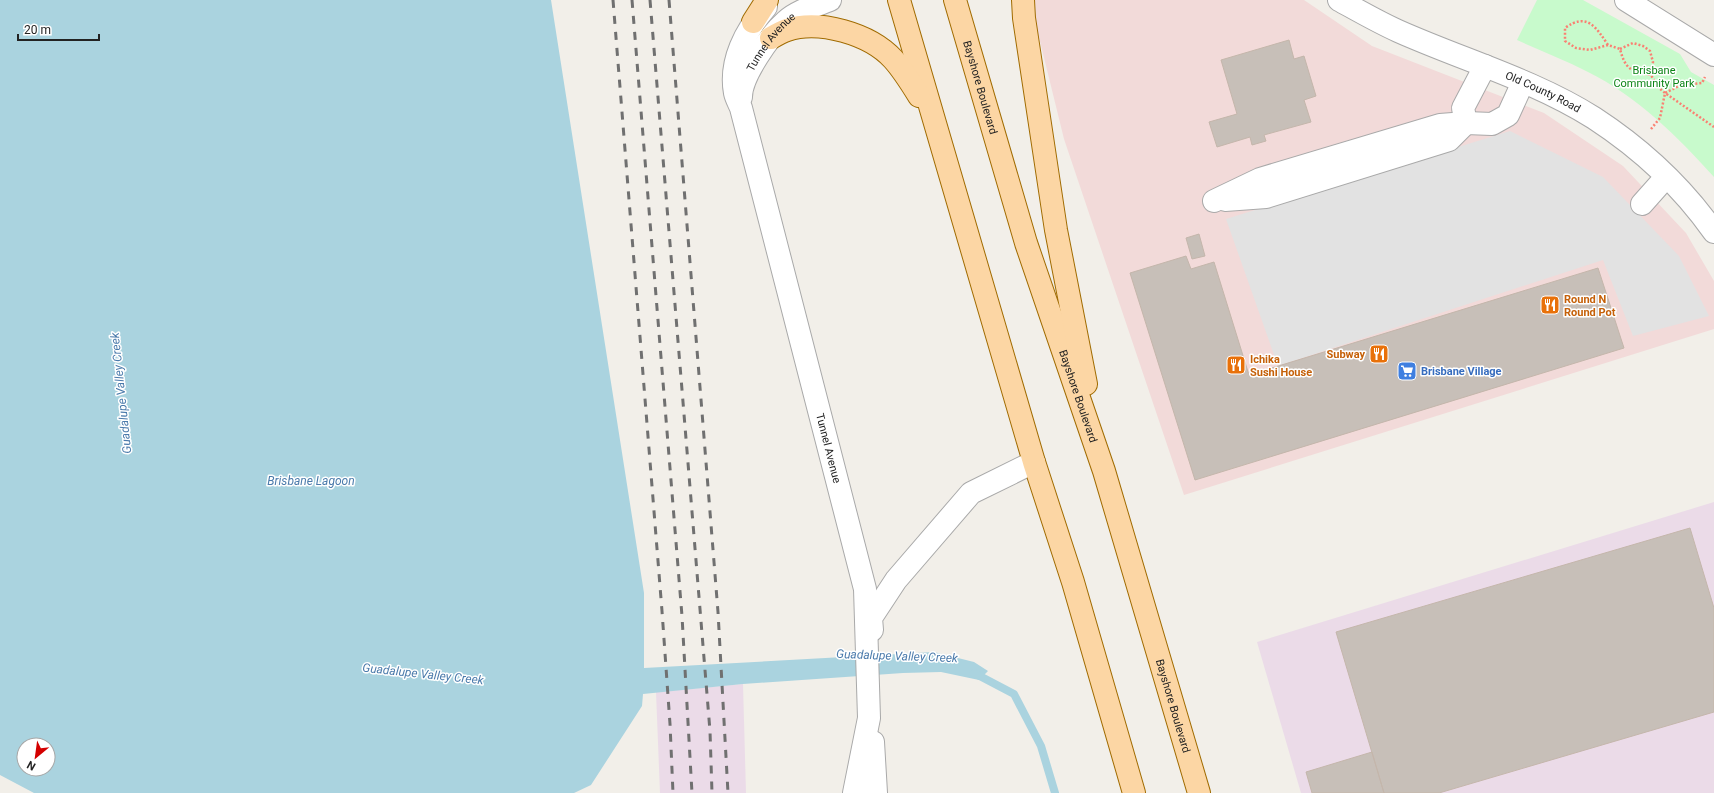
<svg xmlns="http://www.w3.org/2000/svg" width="1714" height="793" font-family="Roboto,sans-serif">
  <rect width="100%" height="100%" fill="#f2efe9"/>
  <path fill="#f2dad9" d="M 1035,0 L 1304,0 L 1372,46 L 1544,113 L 1623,166 L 1686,233 L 1714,281 L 1714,329 L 1184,495 L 1064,139 L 1036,25 Z"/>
  <path fill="#ebdbe8" d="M 1714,502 L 1714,793 L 1301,793 L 1257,642 Z
    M 743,684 L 746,793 L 660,793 L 656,692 Z"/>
  <path fill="#c8facc" d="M 1537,0 L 1583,0 L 1680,54 L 1691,72 L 1714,85 L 1714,177 C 1678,137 1637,96 1588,72 C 1565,60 1541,51 1517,40 Z"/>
  <path fill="#e2e2e2" d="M 1510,131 L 1603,177 L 1679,256 L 1709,316 L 1633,336 L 1603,260 L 1278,366 L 1226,219 Z"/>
  <path fill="#aad3df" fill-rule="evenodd" d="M 0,0 L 551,0 L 644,593 L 644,668 L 934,652 L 974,662 L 988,671 L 979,680 L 941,672 L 903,673 L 743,684 L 643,694 L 642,706 L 591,785 L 574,793 L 34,793 L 0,775 ZM 24,745 L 48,745 L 48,769 L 24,769 Z"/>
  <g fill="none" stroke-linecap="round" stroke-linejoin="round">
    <path stroke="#aad3df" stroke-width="8" d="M 974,673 L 1014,694 L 1041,746 L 1055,793"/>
  </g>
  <path fill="#c7bfb8" stroke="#c4b6ab" d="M 1289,40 L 1294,59 L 1304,56 L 1316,96 L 1304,100 L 1311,122 L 1264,135 L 1266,141 L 1252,145 L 1250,137 L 1217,147 L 1209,122 L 1237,114 L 1221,60 Z
    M 1199,234 L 1205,256 L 1192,259 L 1186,238 Z
    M 1186,256 L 1191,269 L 1214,262 L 1249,375 L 1598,268 L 1624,348 L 1195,480 L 1130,273 Z
    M 1690,528 L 1714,608 L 1714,712 L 1439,793 L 1384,793 L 1336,632 Z
    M 1372,752 L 1384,793 L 1312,793 L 1306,772 Z"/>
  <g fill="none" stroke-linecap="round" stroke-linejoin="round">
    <g stroke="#a9a9a9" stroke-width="24">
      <g id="minor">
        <path id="s1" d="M 1339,0 C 1359,11 1378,22 1398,31 C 1463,60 1534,80 1594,118 C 1640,148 1683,188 1714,232"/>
        <path d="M 1626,0 L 1714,55"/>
        <path id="s2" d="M 766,7 C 746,30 729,61 735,93 C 736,98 739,103 741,108 L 865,589 L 869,718 L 854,793"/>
        <path id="s3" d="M 741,97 C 741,76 770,35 786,21 C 798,10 816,6 830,0"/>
        <path d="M 1466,123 L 1463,108 L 1485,66"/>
        <path d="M 1225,200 L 1266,197 L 1449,140 L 1466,123"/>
        <path d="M 1214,201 L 1260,179 L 1440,125 L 1466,123 L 1492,124 L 1508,115 L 1523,82"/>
        <path d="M 1642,204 L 1666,177"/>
        <path d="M 872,630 L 871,618 L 896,580 L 971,493 L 1034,462"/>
        <path d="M 873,742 L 876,793"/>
      </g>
    </g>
    <g stroke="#a06b00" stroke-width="24">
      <g id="major">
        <path d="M 899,0 L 1034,462 L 1073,582 L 1134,793"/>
        <path id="s4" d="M 955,0 L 1026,243 L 1104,471 L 1199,793"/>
        <path d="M 1023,0 L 1024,18 L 1056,230 L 1086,384"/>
        <path d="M 753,22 L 767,0"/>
        <path d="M 771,38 C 776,35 781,32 787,30 C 819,19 870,34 893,59 C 903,70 911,83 919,96"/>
      </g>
    </g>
    <path stroke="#fa8072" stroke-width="2.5" stroke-dasharray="2 2" stroke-linecap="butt" d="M 1608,45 C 1596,27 1587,12 1565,28 L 1565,41 L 1576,48 L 1590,50 L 1608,45 L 1620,49 C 1625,68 1630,72 1651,75 L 1658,87 L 1665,93 L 1714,127
      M 1620,49 L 1633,43 L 1643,46 L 1650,51 L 1653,62 L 1651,75
      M 1651,129 L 1660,118 L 1665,93 L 1681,85 L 1702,83 L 1705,77"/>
    <use href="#minor" stroke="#fff" stroke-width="22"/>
    <use href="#major" stroke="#fcd6a4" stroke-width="22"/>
    <path stroke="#707070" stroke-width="3" stroke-dasharray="8 8" stroke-linecap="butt" d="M 613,0 L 662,611 L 670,724 L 673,793
      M 632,0 L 682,616 L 692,793
      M 650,0 L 710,731 L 712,793
      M 669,0 L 718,612 L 728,793"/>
  </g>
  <defs>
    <g id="restaurant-square" transform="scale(1)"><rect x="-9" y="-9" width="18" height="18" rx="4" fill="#e8710a" stroke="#fff"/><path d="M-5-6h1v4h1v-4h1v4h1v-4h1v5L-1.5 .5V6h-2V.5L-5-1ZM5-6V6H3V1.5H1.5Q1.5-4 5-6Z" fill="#fff"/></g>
    <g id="supermarket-square" transform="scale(1)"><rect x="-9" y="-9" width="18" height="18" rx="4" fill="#3f7fe0" stroke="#fff"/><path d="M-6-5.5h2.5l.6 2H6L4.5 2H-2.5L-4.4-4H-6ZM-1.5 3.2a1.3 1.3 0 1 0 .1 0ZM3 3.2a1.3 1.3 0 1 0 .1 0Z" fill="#fff"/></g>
  </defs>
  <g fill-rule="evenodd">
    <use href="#restaurant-square" x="1550" y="305"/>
    <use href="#restaurant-square" x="1379" y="354"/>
    <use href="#restaurant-square" x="1236" y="365"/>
    <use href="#supermarket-square" x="1407" y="371"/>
  </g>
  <g text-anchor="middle" stroke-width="3" stroke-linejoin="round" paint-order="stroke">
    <g font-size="11" fill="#222" stroke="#fff">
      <text dy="4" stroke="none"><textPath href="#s3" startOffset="64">Tunnel Avenue</textPath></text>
      <text dy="4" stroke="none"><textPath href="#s4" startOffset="91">Bayshore Boulevard</textPath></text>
      <text dy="4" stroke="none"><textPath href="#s1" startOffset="224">Old County Road</textPath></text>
      <text dy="4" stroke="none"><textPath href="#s4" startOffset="415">Bayshore Boulevard</textPath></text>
      <text dy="4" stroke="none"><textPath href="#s2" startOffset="462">Tunnel Avenue</textPath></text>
      <text dy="4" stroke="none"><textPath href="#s4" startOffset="739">Bayshore Boulevard</textPath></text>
    </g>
    <g font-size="11" fill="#0c8416" stroke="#fff">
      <text x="1654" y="74">Brisbane<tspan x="1654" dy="13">Community Park</tspan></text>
    </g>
    <g font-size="11" font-weight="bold" fill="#c56008" stroke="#fff" text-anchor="start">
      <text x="1564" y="303">Round N<tspan x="1564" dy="13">Round Pot</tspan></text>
      <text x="1365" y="358" text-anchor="end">Subway</text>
      <text x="1250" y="363">Ichika<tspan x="1250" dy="13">Sushi House</tspan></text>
    </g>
    <g font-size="11" font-weight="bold" fill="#366cbe" stroke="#fff" text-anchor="start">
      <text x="1421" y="375">Brisbane Village</text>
    </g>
    <g font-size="12" font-style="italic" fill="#4a7aab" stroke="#fff">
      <text transform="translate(121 393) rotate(-96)" y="4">Guadalupe Valley Creek</text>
      <text x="311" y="485">Brisbane Lagoon</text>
      <text transform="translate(897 656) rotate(2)" y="4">Guadalupe Valley Creek</text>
      <text transform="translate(423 674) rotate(6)" y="4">Guadalupe Valley Creek</text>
    </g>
  </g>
  <g transform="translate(36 757) rotate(209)"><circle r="19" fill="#ffffff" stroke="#a7a7a7"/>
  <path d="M0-3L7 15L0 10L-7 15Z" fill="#d40000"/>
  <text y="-6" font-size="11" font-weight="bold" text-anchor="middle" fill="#222222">N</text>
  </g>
  <path d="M18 34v6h81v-6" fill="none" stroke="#222222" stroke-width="2"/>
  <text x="24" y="34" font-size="12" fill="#222222" stroke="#ffffff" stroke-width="3" paint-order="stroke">20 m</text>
</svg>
